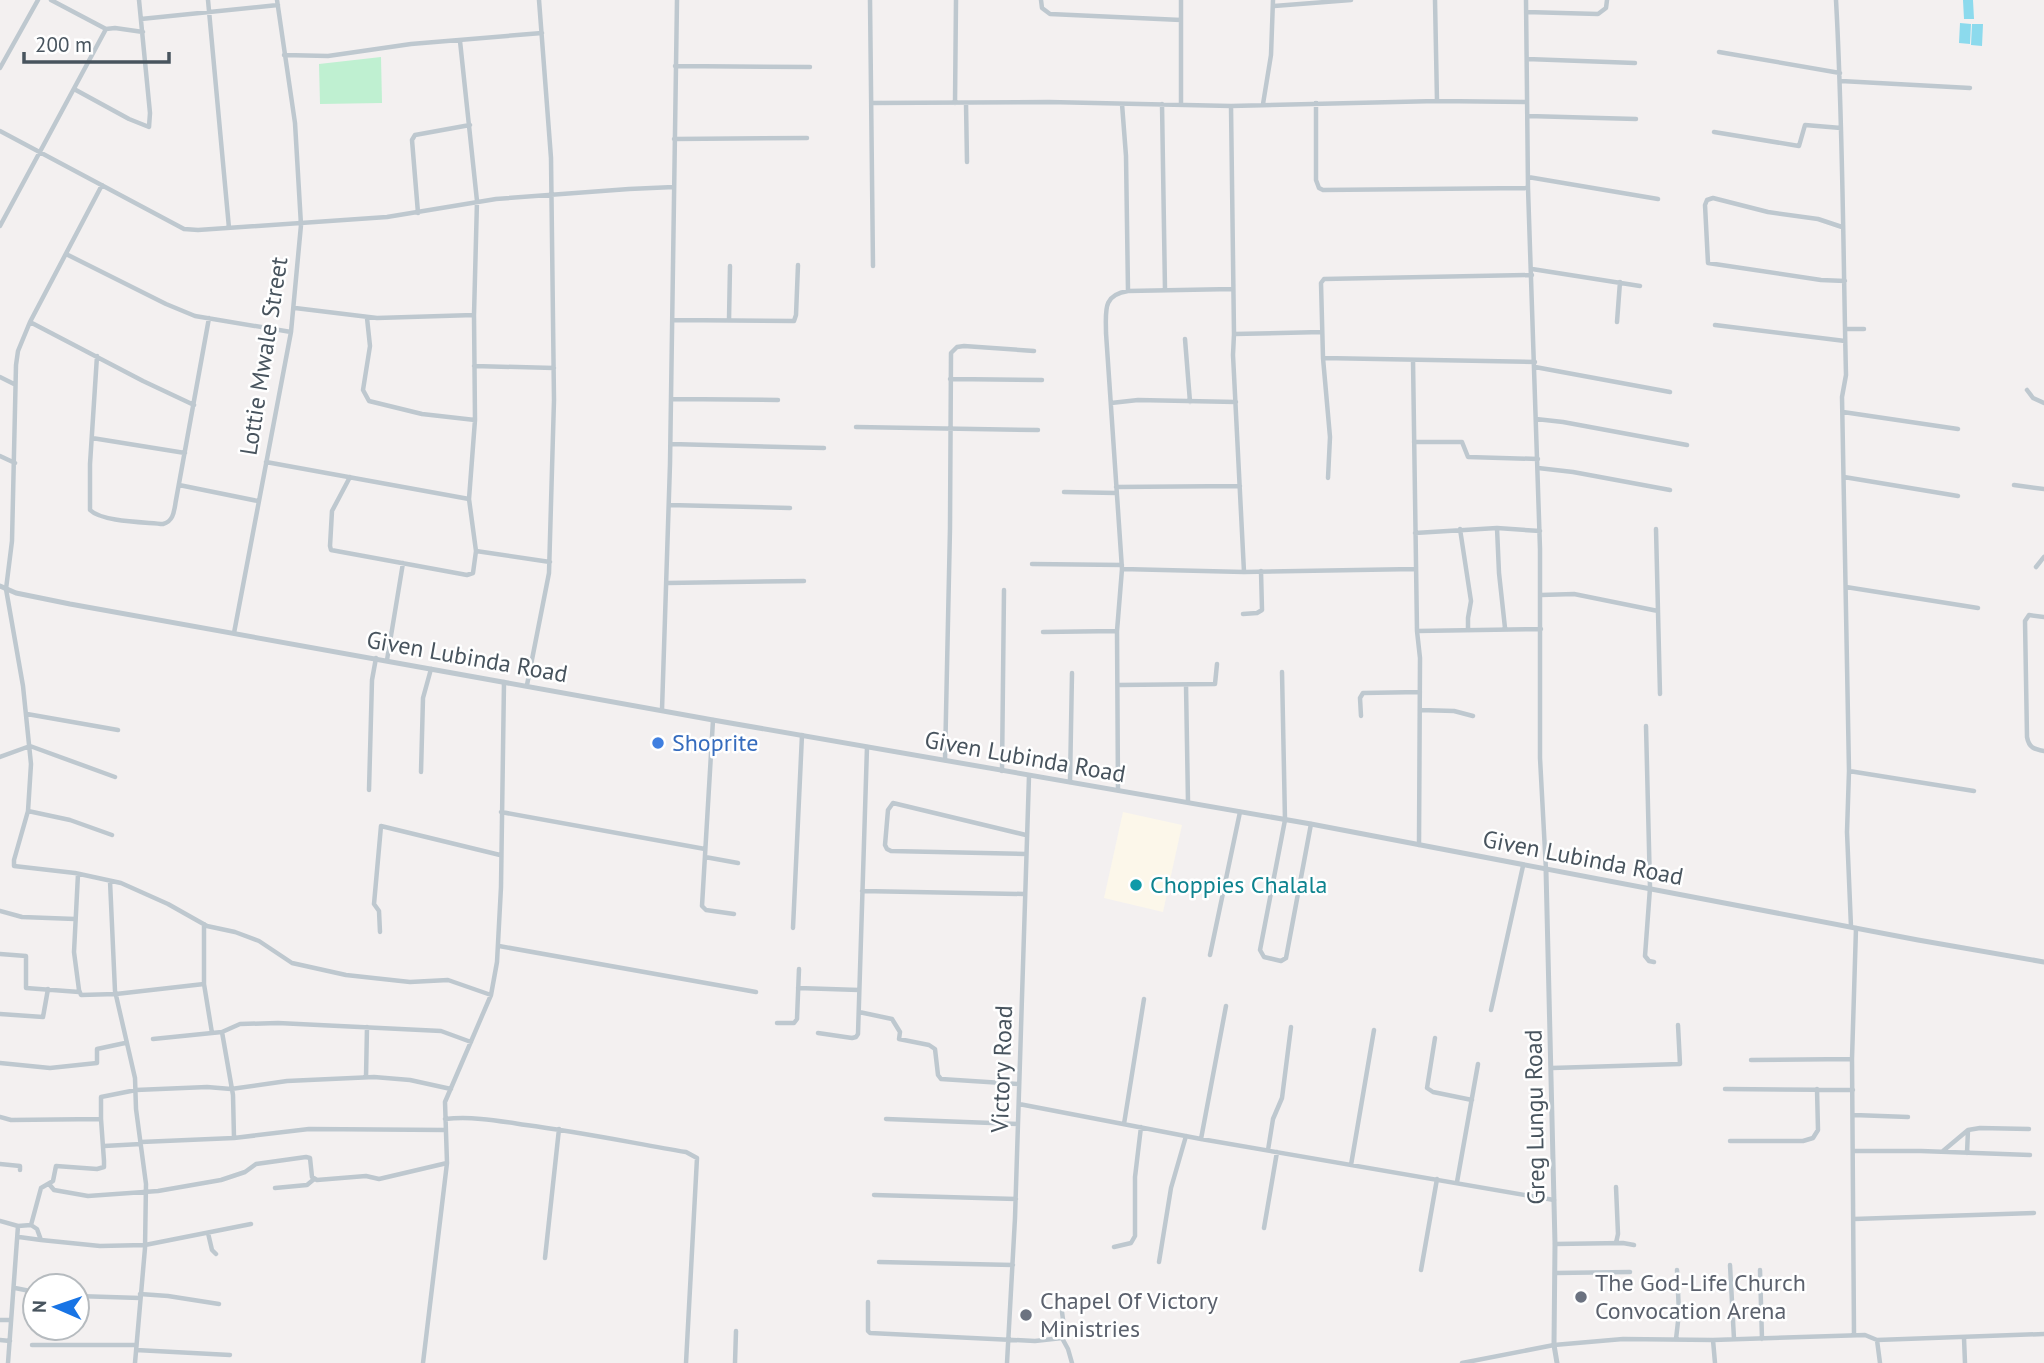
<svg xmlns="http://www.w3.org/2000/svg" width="2044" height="1363" font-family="'PT Sans',sans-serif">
  <rect width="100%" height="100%" fill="#f3f0f0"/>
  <path fill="#fcf7ea" d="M 1123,812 L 1182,825 L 1163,912 L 1104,898 Z"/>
  <path fill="#bff0d1" d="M 381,57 L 382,103 L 320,104 L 319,64 Z"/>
  <path fill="#8cdaed" d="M 1963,0 L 1973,0 L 1974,19 L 1964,19 Z
    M 1960,23 L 1971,24 L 1970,44 L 1959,43 Z
    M 1972,24 L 1983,24 L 1982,46 L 1971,45 Z"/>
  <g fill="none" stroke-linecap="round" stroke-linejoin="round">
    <path stroke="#bec8cf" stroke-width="4.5" d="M 51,0 L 106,29 L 115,28 L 143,32
      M 208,0 L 229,228
      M 870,0 L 873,266
      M 1041,0 L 1042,8 L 1050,14 L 1181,20
      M 1181,0 L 1181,104
      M 1435,0 L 1437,101
      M 1526,0 L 1528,188 L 1540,549 L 1540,758 L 1546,870
      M 1836,0 C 1843,125 1843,250 1846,375 L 1842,397 L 1849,771 L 1847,832 L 1851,927
      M 1274,6 L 1351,0
      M 1526,12 L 1598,14 L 1606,8 L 1607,0
      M 141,19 L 278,5
      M 1719,52 L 1840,73
      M 284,55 L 328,56 L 411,44 L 542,33
      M 1527,59 L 1635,63
      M 675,66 L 810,67
      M 0,68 L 38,0
      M 1841,81 L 1970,88
      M 74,89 L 129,119 L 149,127 L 150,113 L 139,0
      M 871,103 L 1049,102 L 1231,106 L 1437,101 L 1527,102
      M 955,103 L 956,0
      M 966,103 L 967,162
      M 1316,103 L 1316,180 L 1319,188 L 1323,190 L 1528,188
      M 1122,104 L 1126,156 L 1128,291
      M 1162,104 L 1165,290
      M 1263,104 L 1271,55 L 1273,0
      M 1231,106 L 1234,334 L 1233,355 L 1244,572
      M 1528,116 L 1636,119
      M 0,131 L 184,229 L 198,230 L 387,217 L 496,199 L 629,189 L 674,187
      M 1714,132 L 1799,146 L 1805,125 L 1841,128
      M 674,139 L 807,138
      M 1528,177 L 1658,199
      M 102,185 L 30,322 L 18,351 L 16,365 L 12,541 L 6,589 L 23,686 L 31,764 L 28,811 L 14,860 L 14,866 L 75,873 L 121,883 L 168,904 L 207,926 L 235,932 L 259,941 L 292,963 L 346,975 L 410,982 L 448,980 L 491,995
      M 418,213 L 412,140 L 415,135 L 470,125
      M 0,226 L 106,29
      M 1842,227 L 1818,219 L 1768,212 L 1713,198 L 1707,200 L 1705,205 L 1708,263 L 1821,280 L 1845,281
      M 66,254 L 166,304 L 195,316 L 291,332
      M 1532,269 L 1640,286
      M 1532,275 L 1324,279 L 1321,283 L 1323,358 L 1535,362
      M 295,308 L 377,318 L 474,315
      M 367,318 L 370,346 L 363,390 L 369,401 L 422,414 L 475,420
      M 673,320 L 794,321 L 796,315 L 798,265
      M 729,320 L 730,266
      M 30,322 L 143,381 L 194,405
      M 1617,322 L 1620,282
      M 1715,325 L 1845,341
      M 1845,329 L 1864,329
      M 1234,334 L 1322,332
      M 1185,339 L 1190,402
      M 97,356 L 90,464 L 90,510 C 102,522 145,522 163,524 C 174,521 174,511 176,500 L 209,318
      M 1323,358 L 1330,437 L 1328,478
      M 1413,360 L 1417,631 L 1420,658 L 1419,845
      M 474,366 L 554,368
      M 1535,367 L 1670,392
      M 0,377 L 14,384
      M 950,379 L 1042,380
      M 2027,390 L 2033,398 L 2044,403
      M 672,399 L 778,400
      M 1111,403 L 1138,400 L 1236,402
      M 1843,412 L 1958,429
      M 1536,419 L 1563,422 L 1687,445
      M 856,427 L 1038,430
      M 92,438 L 185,453
      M 1414,442 L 1462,442 L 1468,457 L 1538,459
      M 671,444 L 824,448
      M 0,456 L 15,463
      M 266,462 L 469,499
      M 1538,468 L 1573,472 L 1670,490
      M 350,477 L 332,511 L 330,546 L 331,550 L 467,575 L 473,573 L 476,551 L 469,499 L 475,420 L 474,315 L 477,201 L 460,41
      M 1844,477 L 1958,496
      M 179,485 L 258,501
      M 2014,485 L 2044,489
      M 1116,487 L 1240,486
      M 1064,492 L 1116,493
      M 669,505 L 790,508
      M 1497,528 L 1499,573 L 1505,628
      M 1460,529 L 1471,601 L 1468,618 L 1468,629
      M 1656,529 L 1660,694
      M 1415,533 L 1497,528 L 1540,531
      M 476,551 L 550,562
      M 1032,564 L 1122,565
      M 2036,567 L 2044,557
      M 1122,569 L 1244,572 L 1415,569
      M 667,583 L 804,581
      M 1846,587 L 1978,608
      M 1541,595 L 1574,594 L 1658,611
      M 1243,614 L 1257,613 L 1262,610 L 1261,571
      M 2044,617 L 2029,615 L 2025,621 L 2027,737 C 2029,748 2034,749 2044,751
      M 1417,631 L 1541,629
      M 1043,632 L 1117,631
      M 234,633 L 291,332 L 301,225 L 295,123 L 277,0
      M 387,660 L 403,563
      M 1282,672 L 1285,820 L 1260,950 L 1264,957 L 1281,961 L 1286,958 L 1311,824
      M 527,685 L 549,573 L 554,400 L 551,158 L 539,0
      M 1118,685 L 1215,684 L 1217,664
      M 1186,685 L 1188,802
      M 662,710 L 670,464 L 677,0
      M 1420,710 L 1454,711 L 1473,716
      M 27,714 L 118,730
      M 1361,716 L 1360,698 L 1363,693 L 1420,692
      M 713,720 L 702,906 L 706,910 L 734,914
      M 1646,726 L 1650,888 L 1645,956 L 1649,961 L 1654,962
      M 0,757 L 30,746 L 115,777
      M 945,760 L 950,528 L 951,353 L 957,347 L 964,346 L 1034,351
      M 1002,771 L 1004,590
      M 1849,771 L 1974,791
      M 421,772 L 423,698 L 431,669
      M 1070,782 L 1072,673
      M 369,790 L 372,680 L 376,658
      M 1118,790 L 1117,631 L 1122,569 L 1106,333 C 1106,311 1102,295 1128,291 L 1233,289
      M 28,811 L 70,820 L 112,835
      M 501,812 L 705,849
      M 1026,854 L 891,851 L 887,849 L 885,845 L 888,810 L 893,803 L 1026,835
      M 705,857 L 738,863
      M 78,874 L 74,952 L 79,990 L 81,995 L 116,994 L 204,984
      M 110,881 L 115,991 L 135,1078 L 136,1109 L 146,1184 L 145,1248 L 135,1363
      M 862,891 L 1024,894
      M 0,911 L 22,917 L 75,919
      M 204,924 L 204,984 L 212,1033 L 222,1032 L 240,1024 L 278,1023 L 441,1031 L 471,1042
      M 793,928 L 802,735
      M 380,932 L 379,911 L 374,904 L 381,826 L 500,855
      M 499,946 L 756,992
      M 0,954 L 26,956 L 26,988 L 79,992
      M 1210,955 L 1240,812
      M 798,988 L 859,990
      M 1491,1010 L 1523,866
      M 859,1012 L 892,1019 L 900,1032 L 899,1039 L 929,1045 L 935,1049 L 938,1075 L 941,1079 L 1019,1084
      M 0,1014 L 43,1017 L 48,989
      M 777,1023 L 794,1023 L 797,1019 L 799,969
      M 222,1032 L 233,1095 L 234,1138
      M 818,1033 L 852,1038 L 856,1037 L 858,1034 L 867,747
      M 1435,1038 L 1427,1088 L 1433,1092 L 1472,1100
      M 153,1039 L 212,1033
      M 1751,1060 L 1852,1059
      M 0,1063 L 50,1068 L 97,1063 L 97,1049 L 125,1043
      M 1552,1068 L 1680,1064 L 1678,1025
      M 366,1077 L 367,1027
      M 1725,1089 L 1853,1090
      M 1019,1104 L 1201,1139 L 1554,1200
      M 1854,1115 L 1908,1117
      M 0,1117 L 11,1120 L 101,1119 L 104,1161 L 104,1167 L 97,1169 L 56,1166 L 53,1181 L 41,1188 L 31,1225 L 18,1226 L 0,1221
      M 101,1119 L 101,1097 L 136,1090 L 207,1087 L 231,1089 L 287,1081 L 374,1077 L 410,1080 L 451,1089
      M 445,1119 C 473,1116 499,1121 526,1125 C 580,1132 633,1143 686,1152 L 697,1158 L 686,1363
      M 886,1119 L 1018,1124
      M 1124,1124 L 1144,999
      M 1201,1139 L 1226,1006
      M 1730,1141 L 1803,1141 L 1813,1138 L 1818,1130 L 1817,1089
      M 141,1142 L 234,1138 L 309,1129 L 446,1130
      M 104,1146 L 141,1144
      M 1268,1150 L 1273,1119 L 1282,1098 L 1291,1027
      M 1853,1151 L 1921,1151 L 2030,1155
      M 1943,1151 L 1968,1130 L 1980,1128 L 2029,1129
      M 1967,1153 L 1968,1130
      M 0,1164 L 20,1166 L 20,1170
      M 1351,1165 L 1374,1030
      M 1457,1182 L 1478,1064
      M 49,1184 L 54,1190 L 88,1196 L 158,1191 L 221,1180 L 245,1172 L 256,1164 L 306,1157 L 310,1158 L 312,1177 L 317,1180 L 366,1176 L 379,1179 L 447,1163
      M 275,1188 L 307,1185 L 313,1180
      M 874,1195 L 1016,1199
      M 1854,1219 L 2034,1213
      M 31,1225 L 37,1229 L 41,1240 L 100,1246 L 145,1245 L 251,1224
      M 1264,1228 L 1277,1152
      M 208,1233 L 212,1250 L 216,1254
      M 19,1237 L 41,1240
      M 1616,1243 L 1618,1234 L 1616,1187
      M 1555,1244 L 1623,1243 L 1634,1245
      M 1114,1247 L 1131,1243 L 1135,1236 L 1135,1177 L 1141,1127
      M 545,1258 L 559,1129
      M 879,1262 L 1013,1265
      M 1159,1262 L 1171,1188 L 1186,1136
      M 1730,1265 L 1734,1339
      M 1421,1270 L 1437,1179
      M 1760,1270 L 1762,1339
      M 1555,1273 L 1630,1272
      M 15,1288 L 35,1292
      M 140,1294 L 168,1296 L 219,1304
      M 77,1296 L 140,1298
      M 868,1302 L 868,1331 L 870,1333 L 1035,1341 L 1062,1338 L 1064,1327 L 1062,1312
      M 0,1320 L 11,1320
      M 1854,1335 L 1852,1059 L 1856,928
      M 1062,1338 L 1068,1349 L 1072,1363
      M 1964,1338 L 1965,1363
      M 1676,1339 L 1679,1313 L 1677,1270
      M 0,1340 L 10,1341
      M 1713,1340 L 1715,1363
      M 1877,1340 L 1880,1363
      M 32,1345 L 136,1345
      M 136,1350 L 230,1355
      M 8,1363 L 18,1226
      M 423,1363 L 447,1163 L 445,1102 L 491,995 L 497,962 L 501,887 L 504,682
      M 735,1363 L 736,1331
      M 1007,1363 L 1015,1218 L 1029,776
      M 1462,1363 L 1554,1345 L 1623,1339 L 1713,1340 L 1865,1335 L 1877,1340 L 2044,1334"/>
    <path stroke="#bec8cf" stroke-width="5" d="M 0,586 L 16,593 L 70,604 L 713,720 L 1311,824 L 1918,940 L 2044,962
      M 1546,870 L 1555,1244 L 1554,1345 L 1557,1363"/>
  </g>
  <circle fill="#3f7fe0" stroke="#fff" stroke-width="2.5" cx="658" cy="743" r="7"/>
  <circle fill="#0f9aa8" stroke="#fff" stroke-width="2.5" cx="1136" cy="885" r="7"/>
  <g fill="#6b7280" stroke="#fff" stroke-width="2.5">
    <circle cx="1581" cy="1297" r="7"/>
    <circle cx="1026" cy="1315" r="7"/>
  </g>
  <g text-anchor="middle" stroke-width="5" stroke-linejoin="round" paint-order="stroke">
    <g font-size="24" fill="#48545e" stroke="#fff">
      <text transform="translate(264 356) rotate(-81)" y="8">Lottie Mwale Street</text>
      <text transform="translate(467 657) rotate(10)" y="8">Given Lubinda Road</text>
      <text transform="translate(1025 757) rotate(10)" y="8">Given Lubinda Road</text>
      <text transform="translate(1583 858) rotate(11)" y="8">Given Lubinda Road</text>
      <text transform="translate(1002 1069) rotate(-88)" y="8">Victory Road</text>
      <text transform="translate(1535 1117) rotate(-91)" y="8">Greg Lungu Road</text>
    </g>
    <g font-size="24" fill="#366cbe" stroke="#fff" text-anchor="start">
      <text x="672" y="751">Shoprite</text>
    </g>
    <g font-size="24" fill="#0d838f" stroke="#fff" text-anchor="start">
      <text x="1150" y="893">Choppies Chalala</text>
    </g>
    <g font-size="24" fill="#5b616d" stroke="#fff" text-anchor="start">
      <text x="1595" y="1291">The God-Life Church<tspan x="1595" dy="28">Convocation Arena</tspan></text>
      <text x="1040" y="1309">Chapel Of Victory<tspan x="1040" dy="28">Ministries</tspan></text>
    </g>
  </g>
  <g transform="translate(56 1307) rotate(272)"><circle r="33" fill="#ffffff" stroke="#b6bbbf" stroke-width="2"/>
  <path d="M0-5L12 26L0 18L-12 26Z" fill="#1874e5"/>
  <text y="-10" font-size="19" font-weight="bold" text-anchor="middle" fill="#48545e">N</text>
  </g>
  <path d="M24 52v10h145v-10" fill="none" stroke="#48545e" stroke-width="3.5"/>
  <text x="35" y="52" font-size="21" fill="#48545e" stroke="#ffffff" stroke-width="5" paint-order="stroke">200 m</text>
</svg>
